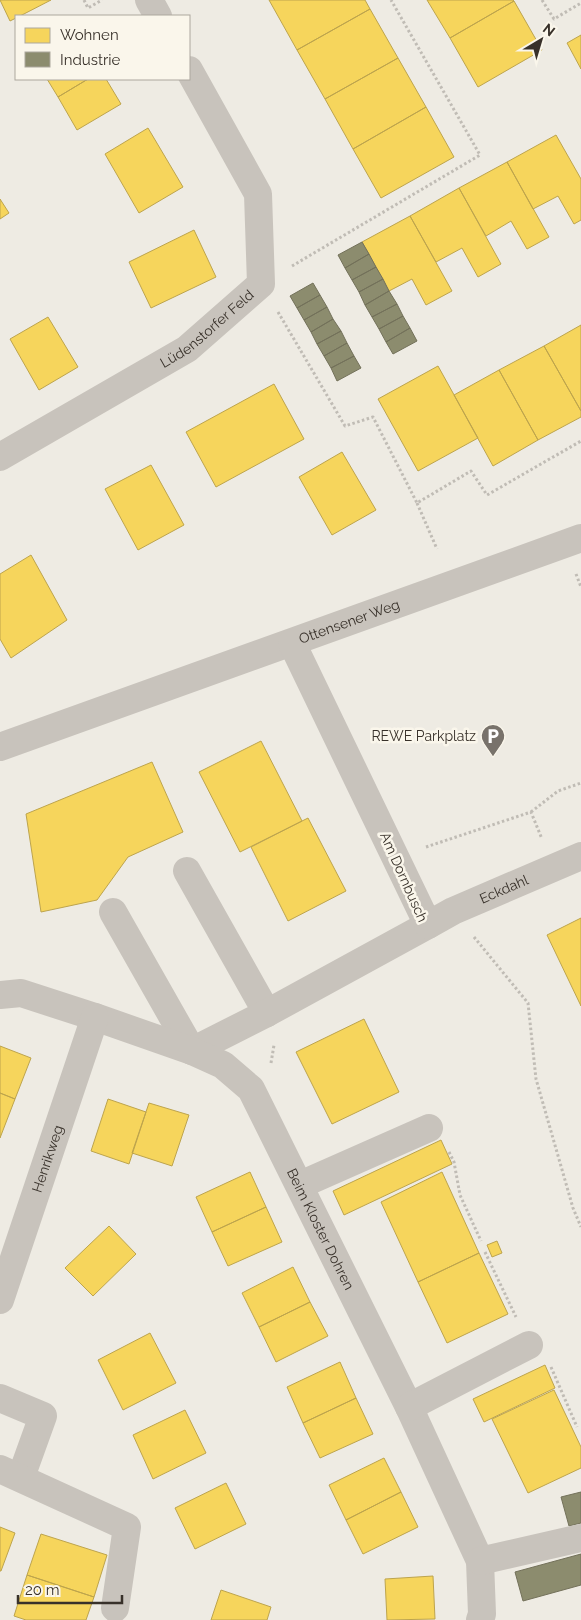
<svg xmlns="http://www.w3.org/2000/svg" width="581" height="1620" font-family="Raleway,sans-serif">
  <rect width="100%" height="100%" fill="#eeebe3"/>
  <path fill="#f6d55c" stroke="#bda44d" d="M 0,0 L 51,0 L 20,16 L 16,16 L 16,18 L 10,21 Z
    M 269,0 L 365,0 L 370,9 L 297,50 Z
    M 427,0 L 513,0 L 514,1 L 450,38 Z
    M 514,1 L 542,50 L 478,87 L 450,38 Z
    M 370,9 L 398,58 L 325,99 L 297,50 Z
    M 581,35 L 581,69 L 567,43 Z
    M 398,58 L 426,107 L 353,149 L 325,99 Z
    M 47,79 L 88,79 L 58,97 Z
    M 88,79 L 106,79 L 121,104 L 77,130 L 58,97 Z
    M 426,107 L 454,157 L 381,198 L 353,149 Z
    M 148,128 L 183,187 L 139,213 L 105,154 Z
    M 556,135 L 581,179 L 581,220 L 574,224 L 558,196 L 533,209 L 507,162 Z
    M 507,162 L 549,237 L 527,249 L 511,221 L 486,236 L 459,188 Z
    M 459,188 L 501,264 L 478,277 L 462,248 L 436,262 L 410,216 Z
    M 0,199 L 9,213 L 0,219 Z
    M 410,216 L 452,291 L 426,305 L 412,279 L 389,291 L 362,242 Z
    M 194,230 L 216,277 L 151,308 L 129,262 Z
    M 48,317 L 78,367 L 39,390 L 10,339 Z
    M 581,325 L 581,411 L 544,346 Z
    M 544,346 L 581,411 L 581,417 L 538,440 L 499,370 Z
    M 438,366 L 478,438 L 418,471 L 378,399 Z
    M 499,370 L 538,440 L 493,466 L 454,395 Z
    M 274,384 L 304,439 L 216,487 L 186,432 Z
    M 342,452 L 376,510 L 332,535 L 299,477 Z
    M 151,465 L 184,525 L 138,550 L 105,489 Z
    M 31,555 L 67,620 L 11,658 L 0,639 L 0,574 Z
    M 261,741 L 302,821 L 240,852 L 199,772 Z
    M 152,762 L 183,832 L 128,857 L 97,900 L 41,912 L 26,814 Z
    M 308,818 L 346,891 L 288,921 L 251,847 Z
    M 581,918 L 581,1006 L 547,935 Z
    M 364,1019 L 399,1092 L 332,1124 L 296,1052 Z
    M 0,1046 L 31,1058 L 15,1099 L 0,1093 Z
    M 0,1093 L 15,1099 L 0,1138 Z
    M 108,1099 L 146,1112 L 129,1164 L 91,1151 Z
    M 149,1103 L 189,1115 L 172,1166 L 132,1153 Z
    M 441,1140 L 452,1164 L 344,1215 L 333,1191 Z
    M 250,1172 L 266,1207 L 212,1232 L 196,1197 Z
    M 442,1172 L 479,1253 L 418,1282 L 381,1202 Z
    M 266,1207 L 282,1242 L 228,1266 L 212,1232 Z
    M 109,1226 L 136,1254 L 93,1296 L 65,1268 Z
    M 497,1241 L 502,1253 L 492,1257 L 487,1245 Z
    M 479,1253 L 508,1314 L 447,1343 L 418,1282 Z
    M 293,1267 L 310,1302 L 259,1327 L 242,1293 Z
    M 310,1302 L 328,1336 L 276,1362 L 259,1327 Z
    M 150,1333 L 176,1383 L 123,1410 L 98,1360 Z
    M 340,1362 L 356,1398 L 303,1423 L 287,1387 Z
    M 545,1365 L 555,1388 L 484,1422 L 473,1399 Z
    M 554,1390 L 581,1447 L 581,1468 L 528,1493 L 492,1419 Z
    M 356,1398 L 373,1434 L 320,1458 L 303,1423 Z
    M 185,1410 L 206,1453 L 153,1479 L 133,1435 Z
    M 384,1458 L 401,1492 L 346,1520 L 329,1485 Z
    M 226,1483 L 246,1524 L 195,1549 L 175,1508 Z
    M 401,1492 L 418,1527 L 363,1554 L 346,1520 Z
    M 0,1527 L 15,1533 L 1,1571 L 0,1571 Z
    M 41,1534 L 107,1555 L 94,1597 L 27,1575 Z
    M 27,1575 L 94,1597 L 86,1620 L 26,1620 L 14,1616 Z
    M 433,1576 L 435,1619 L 387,1620 L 385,1579 Z
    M 221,1590 L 271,1607 L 267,1620 L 211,1620 Z"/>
  <path fill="#8c8c6e" stroke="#73715a" d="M 362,242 L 369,254 L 345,268 L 338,255 Z
    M 369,254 L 376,267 L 352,280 L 345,268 Z
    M 376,267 L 383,279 L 359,292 L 352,280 Z
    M 383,279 L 389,291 L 365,305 L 359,292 Z
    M 313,283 L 320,295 L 297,308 L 290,296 Z
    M 389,291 L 397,304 L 372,317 L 365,305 Z
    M 320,295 L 327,307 L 304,320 L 297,308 Z
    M 397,304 L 403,316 L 379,329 L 372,317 Z
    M 327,307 L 333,319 L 311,332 L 304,320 Z
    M 403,316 L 410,328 L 386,342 L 379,329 Z
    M 333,319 L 341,331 L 317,344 L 311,332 Z
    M 410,328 L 417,341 L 393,354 L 386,342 Z
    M 341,331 L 347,343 L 324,356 L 317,344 Z
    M 347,343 L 354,356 L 331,368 L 324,356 Z
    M 354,356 L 361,368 L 337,381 L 331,368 Z
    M 581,1492 L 581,1523 L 569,1526 L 561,1497 Z
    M 581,1554 L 581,1585 L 523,1601 L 515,1572 Z"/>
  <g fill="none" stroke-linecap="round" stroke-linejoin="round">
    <path stroke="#c0bcb5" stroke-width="3" stroke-dasharray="2.5 2.5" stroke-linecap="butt" d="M 84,0 L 88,8 L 102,0
      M 542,0 L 554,19 L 581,3
      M 292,266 L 480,155 L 391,0
      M 278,312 L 345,426 L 373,417 L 417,503 L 471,471 L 487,495 L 581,441
      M 417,503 L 437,549
      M 576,574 L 581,587
      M 531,812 L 558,791 L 581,783
      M 426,847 L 531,812 L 542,839
      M 474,937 L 528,1003 L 536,1079 L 573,1208 L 581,1227
      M 271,1063 L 274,1045
      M 449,1152 L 454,1162 L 460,1195 L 481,1241
      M 485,1252 L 516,1317
      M 551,1367 L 577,1427"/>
    <g stroke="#c8c3bc" stroke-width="28">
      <path d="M 149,0 L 158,16"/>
      <path id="s1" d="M 0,457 L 187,349 L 261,284 L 258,194 L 189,70"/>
      <path id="s2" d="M 0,747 L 581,538"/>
      <path d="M 187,871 L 267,1013"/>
      <path d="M 113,912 L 192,1051 L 267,1013 L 428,925 L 292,643"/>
      <path id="s3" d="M 428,925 L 453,911 L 581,856"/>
      <path id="s4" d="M 0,995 L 21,993 L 95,1017 L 192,1051 L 223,1065 L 251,1089 L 409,1407 L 480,1561 L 482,1614 L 480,1620"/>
      <path d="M 300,1185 L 429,1128"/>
      <path id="s5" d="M 0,1300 L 95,1017"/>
      <path d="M 0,1398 L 43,1416 L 21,1477"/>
      <path d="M 409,1407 L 529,1345"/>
      <path d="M 0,1469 L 127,1527 L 115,1608"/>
      <path d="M 480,1561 L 581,1538"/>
    </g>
  </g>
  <defs>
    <g id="parking-pin" transform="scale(1.25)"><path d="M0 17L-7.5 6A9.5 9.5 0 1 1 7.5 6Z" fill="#78726b" stroke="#faf6eb"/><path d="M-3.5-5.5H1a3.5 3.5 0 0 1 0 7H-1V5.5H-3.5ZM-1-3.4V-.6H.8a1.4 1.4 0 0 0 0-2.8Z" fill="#fff"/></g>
  </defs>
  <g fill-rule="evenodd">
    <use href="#parking-pin" x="493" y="736"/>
  </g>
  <g text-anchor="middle" stroke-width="5" stroke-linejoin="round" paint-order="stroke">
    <g font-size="14" fill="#38312a" stroke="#faf6eb">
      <text dy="5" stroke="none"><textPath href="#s1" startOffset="244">Lüdenstorfer Feld</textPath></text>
      <text dy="5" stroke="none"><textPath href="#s2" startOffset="371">Ottensener Weg</textPath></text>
      <text transform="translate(404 877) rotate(66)" y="5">Am Dornbusch</text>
      <text dy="5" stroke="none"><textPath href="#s3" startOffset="84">Eckdahl</textPath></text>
      <text dy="5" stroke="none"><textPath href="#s5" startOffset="149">Henrikweg</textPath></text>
      <text dy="5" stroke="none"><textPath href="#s4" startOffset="429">Beim Kloster Dohren</textPath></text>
    </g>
    <g font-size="14" fill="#38312a" stroke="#faf6eb" text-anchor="end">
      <text x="476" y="741">REWE Parkplatz</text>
    </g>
  </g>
  <rect x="15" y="15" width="175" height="65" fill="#faf6eb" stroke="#aca79e"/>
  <rect x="25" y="28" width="25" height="15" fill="#f6d55c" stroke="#aca79e"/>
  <text x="60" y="40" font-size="15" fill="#38312a">Wohnen</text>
  <rect x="25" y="52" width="25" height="15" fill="#8c8c6e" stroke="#aca79e"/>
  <text x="60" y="65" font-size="15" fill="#38312a">Industrie</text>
  <g transform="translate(541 40) rotate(38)" stroke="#faf6eb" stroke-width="4" paint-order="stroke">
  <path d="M0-4L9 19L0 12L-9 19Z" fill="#38312a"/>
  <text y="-8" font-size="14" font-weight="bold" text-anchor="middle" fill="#38312a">N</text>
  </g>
  <path d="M18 1595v8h104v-8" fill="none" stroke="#38312a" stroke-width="2.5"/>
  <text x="25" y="1595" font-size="15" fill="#38312a" stroke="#faf6eb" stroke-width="4" paint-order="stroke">20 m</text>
</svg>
